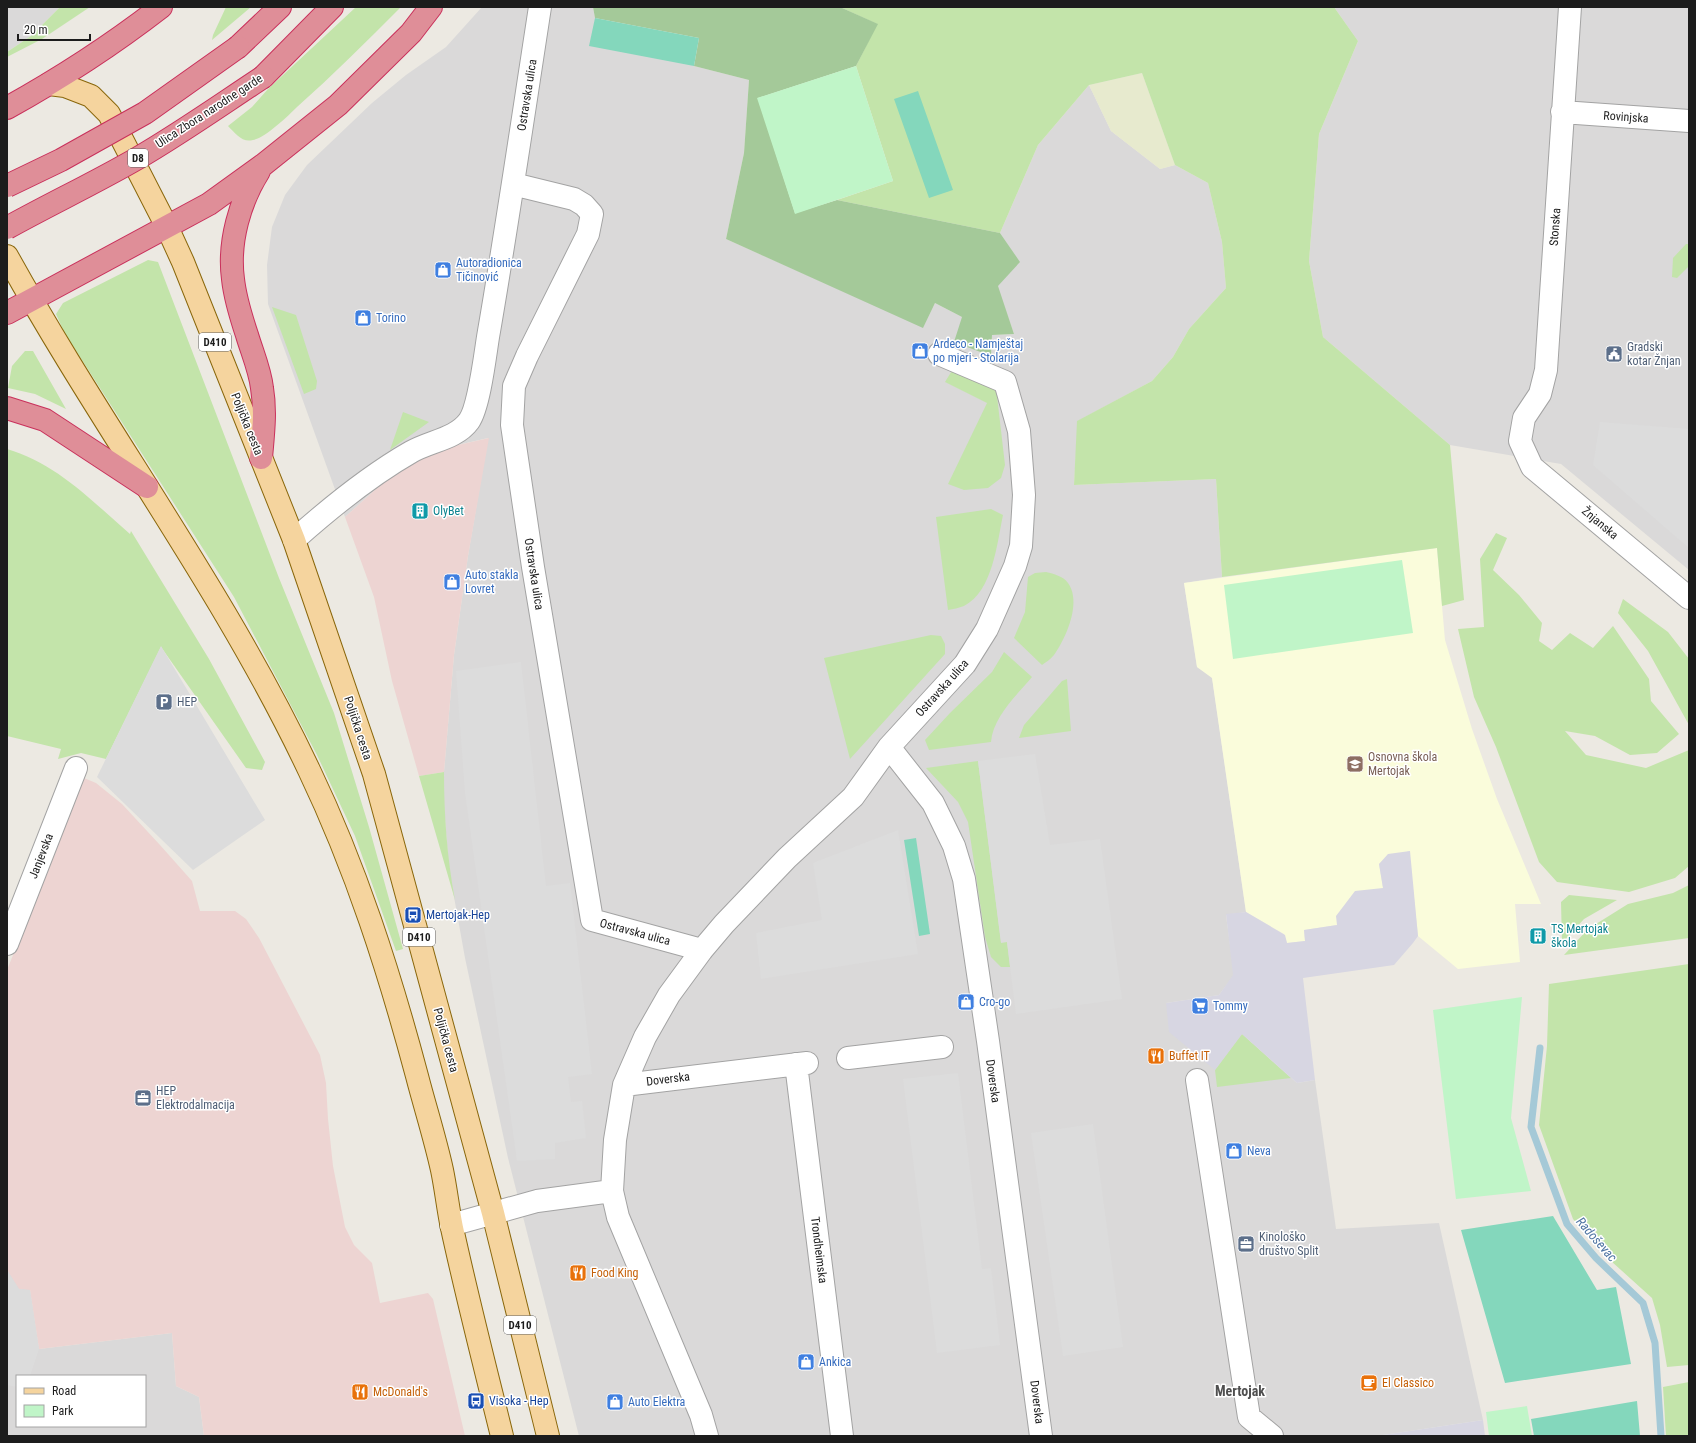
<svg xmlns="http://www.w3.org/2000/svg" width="1696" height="1443" font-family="'Roboto Condensed',sans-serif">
  <rect width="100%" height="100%" fill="#ece9e2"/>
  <path fill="#dad9d9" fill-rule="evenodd" d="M 7,7 L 60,7 L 31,36 L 7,52 Z
    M 482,7 L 593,7 L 595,18 L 694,66 L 749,80 L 744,153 L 726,239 L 923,327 L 935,303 L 962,317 L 991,356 L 992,335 L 1014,334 L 997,286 L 1019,262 L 1000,233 L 1038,145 L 1089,85 L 1111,131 L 1160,169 L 1175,165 L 1208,183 L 1222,242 L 1226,288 L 1189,329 L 1173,357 L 1152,381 L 1078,421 L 1074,485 L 1216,479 L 1222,577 L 1184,583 L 1197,667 L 1212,677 L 1246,912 L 1226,915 L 1234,975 L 1219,995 L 1166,1003 L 1242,1034 L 1297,1083 L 1315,1080 L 1336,1229 L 1439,1223 L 1483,1420 L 1376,1436 L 579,1436 L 508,1158 L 465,958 L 449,869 L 444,808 L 444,772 L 454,655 L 468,556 L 488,438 L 436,450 L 396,471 L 345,517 L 268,304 L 267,265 L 272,227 L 285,195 L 307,165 L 372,103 L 406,75 L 446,47 Z
    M 1334,7 L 1689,7 L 1689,570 L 1561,464 L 1450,445 L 1323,337 L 1309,261 L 1319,134 L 1358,41 Z
    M 7,1270 L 30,1290 L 39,1349 L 172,1333 L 176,1386 L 199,1397 L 204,1436 L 7,1436 ZM 17,1376 L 145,1376 L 145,1426 L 17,1426 Z"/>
  <path fill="#edd4d2" d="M 489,438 L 468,556 L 454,655 L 444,772 L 419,776 L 392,681 L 374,597 L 345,517 L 396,471 L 436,450 Z
    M 84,778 L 96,783 L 122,804 L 160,845 L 192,881 L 200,911 L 235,911 L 246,919 L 259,938 L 320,1055 L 326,1083 L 328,1119 L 333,1166 L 345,1227 L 354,1245 L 372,1263 L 380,1303 L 428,1293 L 433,1299 L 465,1436 L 204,1436 L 199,1397 L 176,1386 L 172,1333 L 39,1349 L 30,1290 L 19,1289 L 7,1270 L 7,970 Z"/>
  <path fill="#fafcdb" d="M 1437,548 L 1445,640 L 1472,729 L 1497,799 L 1541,904 L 1515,904 L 1520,962 L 1458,969 L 1418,936 L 1409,851 L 1379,864 L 1383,888 L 1337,925 L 1304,930 L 1305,941 L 1287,943 L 1284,934 L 1246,912 L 1212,678 L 1197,667 L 1184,583 Z"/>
  <path fill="#e7eace" d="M 1142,73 L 1175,165 L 1160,169 L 1111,131 L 1089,85 Z"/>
  <path fill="#c3e4aa" d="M 60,7 L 90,7 L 42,39 L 7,57 L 7,52 L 31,36 Z
    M 226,7 L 251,7 L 212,40 L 213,35 Z
    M 356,7 L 401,7 C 367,41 333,75 297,107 C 288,116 265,138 253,140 C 242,143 235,133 228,126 L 252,107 L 268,89 Z
    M 840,7 L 1334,7 L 1358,41 L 1319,134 L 1309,261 L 1323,337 L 1450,445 L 1464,600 L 1442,606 L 1437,548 L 1222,577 L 1216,479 L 1074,485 L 1077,421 L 1152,381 L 1173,357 L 1189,329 L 1226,288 L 1222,242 L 1208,183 L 1175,165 L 1142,73 L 1089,85 L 1038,145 L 1000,233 L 837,200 L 893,181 L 856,66 L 877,24 Z
    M 1686,244 L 1689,244 L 1689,266 L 1677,278 L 1672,277 L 1673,258 Z
    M 148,260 L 158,262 L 279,578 L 334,713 L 369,827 L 403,949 L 396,951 L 355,836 L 317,755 L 234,597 L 64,332 L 56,314 L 63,303 Z
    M 272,307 L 296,315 L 317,381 L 316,389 L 304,394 Z
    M 25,351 L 33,351 L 66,409 L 35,394 L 8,388 L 12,366 Z
    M 953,369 L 994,385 L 997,396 L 1005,465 L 1001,478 L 988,488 L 964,490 L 948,484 L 987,403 L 945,382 Z
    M 403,412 L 429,422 L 390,450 Z
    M 7,449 C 56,463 92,501 130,534 L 131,531 L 209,659 L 265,762 L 262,770 L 246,768 L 161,647 L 106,759 L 81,753 L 58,759 L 61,749 L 7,736 Z
    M 991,509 L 1003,515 C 997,543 993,591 964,606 C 959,608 953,609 948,610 L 936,517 Z
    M 1496,533 L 1507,538 L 1493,570 L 1519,595 L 1542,623 L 1539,641 L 1552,650 L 1570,633 L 1593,648 L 1613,626 L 1649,679 L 1651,701 L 1679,734 L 1657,753 L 1630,755 L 1595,736 L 1565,731 L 1586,755 L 1646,768 L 1689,750 L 1689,866 L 1675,878 L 1629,892 L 1557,882 L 1539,862 L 1496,747 L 1474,697 L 1458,629 L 1484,627 L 1480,559 Z
    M 1046,572 C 1054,574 1063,576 1068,583 C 1082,602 1066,638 1054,655 C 1051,659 1046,662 1042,665 L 1014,638 L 1025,612 L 1028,577 L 1035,573 Z
    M 1623,599 L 1668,632 L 1689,659 L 1689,725 L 1648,651 L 1618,613 Z
    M 931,635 L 941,636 L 945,644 L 945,654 L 850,759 L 824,658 Z
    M 1004,652 L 1032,677 C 1016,696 993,717 991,742 L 929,750 L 925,740 L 950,713 L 992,672 Z
    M 1067,679 L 1071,731 L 1019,738 L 1024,725 L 1062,681 Z
    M 978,761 L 1001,942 L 1007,941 L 1010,967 L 1001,967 L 991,957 L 985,937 L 968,822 L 958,802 L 926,768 Z
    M 444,772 C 444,815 447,857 455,900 L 419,776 Z
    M 1689,885 L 1689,938 L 1564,955 L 1588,929 L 1628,904 L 1673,893 Z
    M 1569,895 L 1617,900 L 1584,919 L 1562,943 L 1561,902 Z
    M 1689,964 L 1689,1365 L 1667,1367 L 1660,1325 L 1652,1298 L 1611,1261 L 1573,1219 L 1539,1125 L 1547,1046 L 1549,984 Z
    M 1242,1034 L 1291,1078 L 1217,1087 L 1215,1070 Z
    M 1689,1382 L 1689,1436 L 1666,1436 L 1663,1387 Z"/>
  <path fill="#a4c999" d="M 593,7 L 840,7 L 878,24 L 856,66 L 758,98 L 795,213 L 837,200 L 1000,233 L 1020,262 L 998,286 L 1014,334 L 992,335 L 991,356 L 954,342 L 962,317 L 935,303 L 923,328 L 726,239 L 744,153 L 749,80 L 694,66 L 699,38 L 595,18 Z"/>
  <path fill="#c0f5c8" d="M 856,66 L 893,181 L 795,214 L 757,98 Z
    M 1402,560 L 1413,633 L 1233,659 L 1224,585 Z
    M 1522,997 L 1511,1118 L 1531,1191 L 1456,1199 L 1433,1010 Z
    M 1527,1406 L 1532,1436 L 1489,1436 L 1486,1412 Z"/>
  <path fill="#84d7bc" d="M 595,18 L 699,38 L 694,66 L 589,46 Z
    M 918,91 L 953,190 L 929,198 L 894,99 Z
    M 916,838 L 930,934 L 919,936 L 904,840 Z
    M 1553,1216 L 1597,1290 L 1616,1287 L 1631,1364 L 1505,1383 L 1461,1230 Z
    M 1637,1401 L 1640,1436 L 1534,1436 L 1531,1419 Z"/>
  <path fill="#dcdcdc" d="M 1600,422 L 1689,429 L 1689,548 L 1593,465 Z
    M 161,646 L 265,820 L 193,870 L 97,777 Z
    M 521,662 L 546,886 L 570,883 L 592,1074 L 568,1077 L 571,1102 L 582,1101 L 586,1138 L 555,1143 L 555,1159 L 517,1161 L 465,793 L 456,671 Z
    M 1035,754 L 1050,845 L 1100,839 L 1122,999 L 1016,1014 L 1007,942 L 1001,943 L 978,761 Z
    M 898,830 L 918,954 L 761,979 L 756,933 L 822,920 L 813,863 Z
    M 958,1073 L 982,1269 L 991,1268 L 1000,1345 L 937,1353 L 903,1079 Z
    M 1093,1124 L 1123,1347 L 1063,1356 L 1031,1133 Z
    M 7,1270 L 19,1289 L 30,1290 L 39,1349 L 30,1376 L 17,1376 L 17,1387 L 7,1385 Z"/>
  <path fill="#d7d6e2" d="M 1410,851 L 1418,936 L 1413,943 L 1394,965 L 1303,978 L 1315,1080 L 1297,1083 L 1242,1034 L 1215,1070 L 1169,1032 L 1166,1003 L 1219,995 L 1233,975 L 1226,914 L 1246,912 L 1285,935 L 1287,943 L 1305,941 L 1304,930 L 1337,925 L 1336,916 L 1355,891 L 1383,888 L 1379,864 L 1388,854 Z
    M 1483,1420 L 1485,1436 L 1376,1436 Z"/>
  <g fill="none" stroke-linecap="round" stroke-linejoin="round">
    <path stroke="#a5c9d7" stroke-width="7" d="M 1540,1048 L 1531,1127 L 1567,1224 L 1596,1258 L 1643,1303 L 1655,1343 L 1661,1436"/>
    <g stroke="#a3a3a3" stroke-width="24">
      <path id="minor" d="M 1570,7 L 1546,370 L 1540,394 L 1524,418 L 1520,441 L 1532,467 L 1689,598
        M 1562,112 L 1689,121
        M 513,184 L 574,199 L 584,205 L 592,214 L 588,234 L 527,356 L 514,386 L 512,425 L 533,567 L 592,920 L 702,950
        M 294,540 C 331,507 369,476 411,452 C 430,441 456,439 469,421 C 479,407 485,356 488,337 C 507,227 523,117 540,7
        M 889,747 L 933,803 L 954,846 L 964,879 L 988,1041 L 1041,1436
        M 7,944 L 76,768
        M 848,1058 L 942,1047
        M 796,1064 L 842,1436
        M 1197,1080 L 1249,1417 L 1272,1436
        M 624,1085 L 807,1063
        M 451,1225 L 537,1201 L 612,1191
        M 707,1436 L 701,1415 L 618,1217 L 612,1191 L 615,1140 L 624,1085 L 645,1037 L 669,995 L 702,950 L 724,924 L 787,858 L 853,797 L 889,747 L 965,664 L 987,629 L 1015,566 L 1021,546 L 1024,495 L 1019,431 L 1005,382 L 939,354"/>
    </g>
    <g stroke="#89660a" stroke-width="24">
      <path id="major" d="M 49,84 L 65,86 L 91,96 L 109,114 L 167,227 L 183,262 L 294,540 L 374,774 L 493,1213 L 548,1436
        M 7,256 C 103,430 224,590 309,770 C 356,868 389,971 417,1076 C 425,1107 435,1138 442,1170 C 446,1189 448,1209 452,1228 C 467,1297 485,1367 502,1436"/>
    </g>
    <g stroke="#c9305b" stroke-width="24">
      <path id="highway" d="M 238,47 L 280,7
        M 263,77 L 332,7
        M 7,108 C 61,78 112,45 161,7
        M 259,171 C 240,201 228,242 233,279 C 235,298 241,317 247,335 C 252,352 260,370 262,388 C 266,412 263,434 261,458
        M 7,313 L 209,204 L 263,165 L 338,105 L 411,33 L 431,7
        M 7,408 L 45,420 L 147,487"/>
    </g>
    <use href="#minor" stroke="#fff" stroke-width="22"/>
    <use href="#major" stroke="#f5d49e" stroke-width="22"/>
    <use href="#highway" stroke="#df8e98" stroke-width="22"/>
    <g stroke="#c9305b" stroke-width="24" stroke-linecap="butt">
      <path id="highway-bridge" d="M 7,186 L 61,160 L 145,113 L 238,47
        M 7,228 C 50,204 95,183 138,158 C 181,133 222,104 263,77"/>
    </g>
    <use href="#highway-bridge" stroke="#df8e98" stroke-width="22"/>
  </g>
  <defs>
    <g id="shop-square" transform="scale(0.9)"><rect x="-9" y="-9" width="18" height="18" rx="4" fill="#3f7fe0" stroke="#fff"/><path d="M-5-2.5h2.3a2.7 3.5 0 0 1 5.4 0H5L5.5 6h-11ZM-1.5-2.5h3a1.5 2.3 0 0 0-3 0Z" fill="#fff"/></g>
    <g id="civic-square" transform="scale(0.9)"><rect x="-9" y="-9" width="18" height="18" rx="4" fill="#5c6f8a" stroke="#fff"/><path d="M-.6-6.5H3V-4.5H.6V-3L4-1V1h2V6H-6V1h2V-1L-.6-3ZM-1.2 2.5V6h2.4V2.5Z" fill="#fff"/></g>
    <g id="building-square" transform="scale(0.9)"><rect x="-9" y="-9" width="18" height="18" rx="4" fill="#0f9aa8" stroke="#fff"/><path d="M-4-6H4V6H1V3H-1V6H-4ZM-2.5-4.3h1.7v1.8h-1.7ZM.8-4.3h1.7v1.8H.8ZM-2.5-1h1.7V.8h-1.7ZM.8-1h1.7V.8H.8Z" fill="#fff"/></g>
    <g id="parking-square" transform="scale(0.9)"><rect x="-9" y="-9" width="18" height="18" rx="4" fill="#5c6f8a" stroke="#fff"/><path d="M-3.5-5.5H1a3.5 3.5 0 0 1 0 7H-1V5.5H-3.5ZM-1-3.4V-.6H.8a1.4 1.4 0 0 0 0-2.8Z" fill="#fff"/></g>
    <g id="school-square" transform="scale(0.9)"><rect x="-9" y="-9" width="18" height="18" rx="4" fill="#8d6e63" stroke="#fff"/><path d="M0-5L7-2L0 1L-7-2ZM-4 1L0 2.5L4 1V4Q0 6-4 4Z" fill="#fff"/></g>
    <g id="bus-square" transform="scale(0.9)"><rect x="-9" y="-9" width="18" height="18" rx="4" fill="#1a4fb4" stroke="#fff"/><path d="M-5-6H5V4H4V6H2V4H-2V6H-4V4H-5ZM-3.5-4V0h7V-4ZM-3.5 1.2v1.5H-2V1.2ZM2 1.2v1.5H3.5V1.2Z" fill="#fff"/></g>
    <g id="supermarket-square" transform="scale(0.9)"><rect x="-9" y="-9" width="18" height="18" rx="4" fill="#3f7fe0" stroke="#fff"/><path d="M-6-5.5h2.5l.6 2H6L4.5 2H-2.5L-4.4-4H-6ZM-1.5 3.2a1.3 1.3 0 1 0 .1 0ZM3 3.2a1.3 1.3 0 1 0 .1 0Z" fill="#fff"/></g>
    <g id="restaurant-square" transform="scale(0.9)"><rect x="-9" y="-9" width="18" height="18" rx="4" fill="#e8710a" stroke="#fff"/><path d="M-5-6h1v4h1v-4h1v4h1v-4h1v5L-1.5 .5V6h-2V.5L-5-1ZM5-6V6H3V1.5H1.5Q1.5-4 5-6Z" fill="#fff"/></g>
    <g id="office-square" transform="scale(0.9)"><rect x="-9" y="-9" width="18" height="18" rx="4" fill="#5c6f8a" stroke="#fff"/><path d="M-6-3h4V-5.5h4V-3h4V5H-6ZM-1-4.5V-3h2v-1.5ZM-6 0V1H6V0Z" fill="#fff"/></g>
    <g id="cafe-square" transform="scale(0.9)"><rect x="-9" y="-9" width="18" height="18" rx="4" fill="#e8710a" stroke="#fff"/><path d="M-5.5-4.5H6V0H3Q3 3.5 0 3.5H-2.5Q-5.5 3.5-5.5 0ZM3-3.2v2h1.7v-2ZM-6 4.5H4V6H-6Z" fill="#fff"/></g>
  </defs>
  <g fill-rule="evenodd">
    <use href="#shop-square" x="443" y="270"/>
    <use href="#shop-square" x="363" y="318"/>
    <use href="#shop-square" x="920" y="351"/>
    <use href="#civic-square" x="1614" y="354"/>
    <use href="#building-square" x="420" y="511"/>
    <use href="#shop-square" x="452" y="582"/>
    <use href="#parking-square" x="164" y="702"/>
    <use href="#school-square" x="1355" y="764"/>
    <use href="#bus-square" x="413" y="915"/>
    <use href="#building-square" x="1538" y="936"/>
    <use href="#shop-square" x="966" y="1002"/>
    <use href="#supermarket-square" x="1200" y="1006"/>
    <use href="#restaurant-square" x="1156" y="1056"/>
    <use href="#office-square" x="143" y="1098"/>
    <use href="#shop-square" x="1234" y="1151"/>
    <use href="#office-square" x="1246" y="1244"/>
    <use href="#restaurant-square" x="578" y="1273"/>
    <use href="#shop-square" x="806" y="1362"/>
    <use href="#cafe-square" x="1369" y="1383"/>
    <use href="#restaurant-square" x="360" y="1392"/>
    <use href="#bus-square" x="476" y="1401"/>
    <use href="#shop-square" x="615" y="1402"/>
  </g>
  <g text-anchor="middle" stroke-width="3" stroke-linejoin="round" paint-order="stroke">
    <g fill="#fff" stroke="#606060" stroke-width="1">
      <rect x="128" y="149" width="20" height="18" rx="3"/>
      <rect x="199" y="333" width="32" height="18" rx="3"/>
      <rect x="403" y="928" width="32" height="18" rx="3"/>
      <rect x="504" y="1316" width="32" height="18" rx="3"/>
    </g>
    <g font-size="11" font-weight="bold" fill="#1c1c1c">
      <text x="138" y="162">D8</text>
      <text x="215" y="346">D410</text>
      <text x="419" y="941">D410</text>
      <text x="520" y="1329">D410</text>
    </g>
    <g font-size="12" fill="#1c1c1c" stroke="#fff">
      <text transform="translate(527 95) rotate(-81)" y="4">Ostravska ulica</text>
      <text transform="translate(209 111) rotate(-33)" y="4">Ulica Zbora narodne garde</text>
      <text transform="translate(1626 117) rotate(4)" y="4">Rovinjska</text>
      <text transform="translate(1555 227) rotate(-86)" y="4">Stonska</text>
      <text transform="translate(247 424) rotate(68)" y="4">Poljička cesta</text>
      <text transform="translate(1600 523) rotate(40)" y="4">Žnjanska</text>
      <text transform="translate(534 574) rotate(81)" y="4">Ostravska ulica</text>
      <text transform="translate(942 688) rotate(-48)" y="4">Ostravska ulica</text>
      <text transform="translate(358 728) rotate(72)" y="4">Poljička cesta</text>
      <text transform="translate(41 856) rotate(-69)" y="4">Janjevska</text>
      <text transform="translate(635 932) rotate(15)" y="4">Ostravska ulica</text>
      <text transform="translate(446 1040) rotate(75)" y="4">Poljička cesta</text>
      <text transform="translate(668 1079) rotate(-7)" y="4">Doverska</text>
      <text transform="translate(993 1081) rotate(82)" y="4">Doverska</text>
      <text transform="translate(819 1250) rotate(83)" y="4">Trondheimska</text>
      <text transform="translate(1037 1402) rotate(83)" y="4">Doverska</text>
    </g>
    <g font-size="12" fill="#366cbe" stroke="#fff" text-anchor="start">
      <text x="456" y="267">Autoradionica<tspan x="456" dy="14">Tičinović</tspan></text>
      <text x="376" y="322">Torino</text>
      <text x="933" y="348">Ardeco - Namještaj<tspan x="933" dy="14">po mjeri - Stolarija</tspan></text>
      <text x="465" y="579">Auto stakla<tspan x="465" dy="14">Lovret</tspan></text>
      <text x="979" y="1006">Cro-go</text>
      <text x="1213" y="1010">Tommy</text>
      <text x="1247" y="1155">Neva</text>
      <text x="819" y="1366">Ankica</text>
      <text x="628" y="1406">Auto Elektra</text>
    </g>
    <g font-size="12" fill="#4e5e75" stroke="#fff" text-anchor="start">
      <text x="1627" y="351">Gradski<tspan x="1627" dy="14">kotar Žnjan</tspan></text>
      <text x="177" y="706">HEP</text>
      <text x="156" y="1095">HEP<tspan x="156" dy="14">Elektrodalmacija</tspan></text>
      <text x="1259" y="1241">Kinološko<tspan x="1259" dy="14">društvo Split</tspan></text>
    </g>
    <g font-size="12" fill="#0d838f" stroke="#fff" text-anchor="start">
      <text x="433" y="515">OlyBet</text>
      <text x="1551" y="933">TS Mertojak<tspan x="1551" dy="14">škola</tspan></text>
    </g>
    <g font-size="12" fill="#785e54" stroke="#fff" text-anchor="start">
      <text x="1368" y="761">Osnovna škola<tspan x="1368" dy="14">Mertojak</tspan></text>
    </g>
    <g font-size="12" fill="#164399" stroke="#fff" text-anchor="start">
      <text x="426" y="919">Mertojak-Hep</text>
      <text x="489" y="1405">Visoka - Hep</text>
    </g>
    <g font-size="12" fill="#c56008" stroke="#fff" text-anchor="start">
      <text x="1169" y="1060">Buffet IT</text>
      <text x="591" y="1277">Food King</text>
      <text x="1382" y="1387">El Classico</text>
      <text x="373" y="1396">McDonald's</text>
    </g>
    <g font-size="13" font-style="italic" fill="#5075a3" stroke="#fff">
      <text transform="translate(1597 1239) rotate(49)" y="5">Radoševac</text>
    </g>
    <g font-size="14" font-weight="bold" fill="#4f4f4f" stroke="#fff">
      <text x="1240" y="1396">Mertojak</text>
    </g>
  </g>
  <rect width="1696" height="1443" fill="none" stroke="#1c1c1c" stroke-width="16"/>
  <rect x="16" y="1375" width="130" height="52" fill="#ffffff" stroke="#a4a4a4"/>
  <rect x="24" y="1388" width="20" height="6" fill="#f5d49e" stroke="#a4a4a4"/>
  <text x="52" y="1395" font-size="12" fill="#1c1c1c">Road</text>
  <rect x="24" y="1405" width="20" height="12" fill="#c0f5c8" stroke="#a4a4a4"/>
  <text x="52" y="1415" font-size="12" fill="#1c1c1c">Park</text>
  <path d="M18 34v6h72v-6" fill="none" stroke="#1c1c1c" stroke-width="2"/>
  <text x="24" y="34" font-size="12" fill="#1c1c1c" stroke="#ffffff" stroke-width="3" paint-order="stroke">20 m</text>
</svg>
